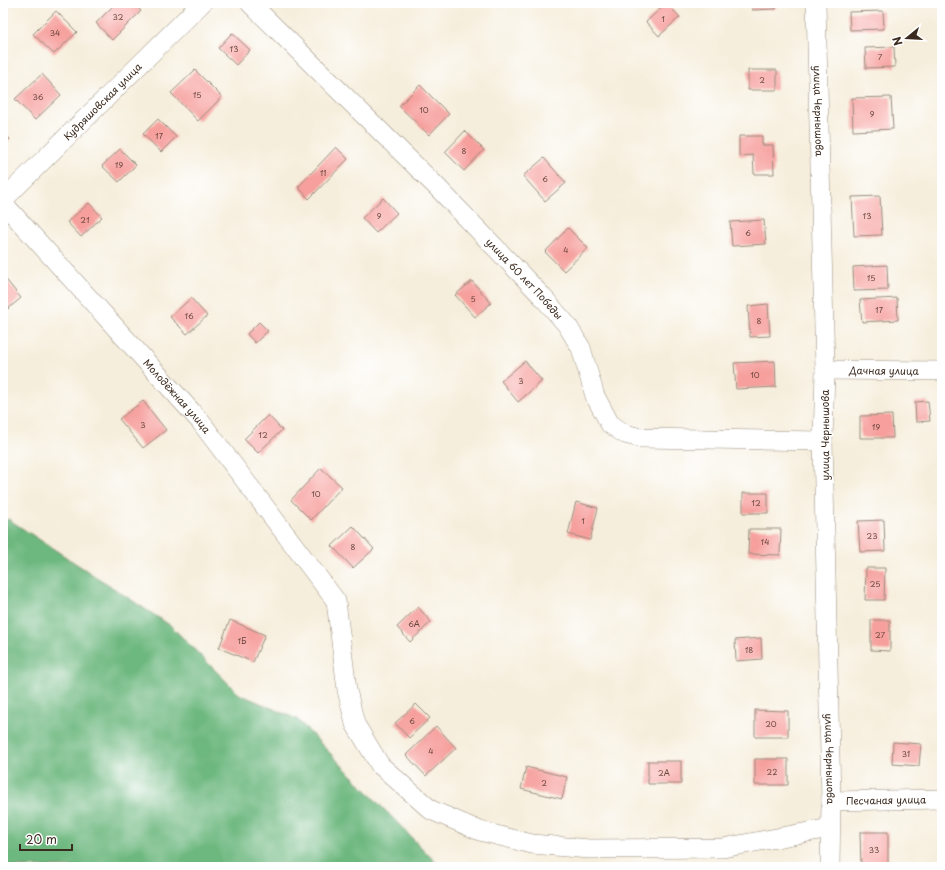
<svg xmlns="http://www.w3.org/2000/svg" width="945" height="870" font-family="'Playpen Sans',sans-serif">
  <rect width="100%" height="100%" fill="#fff"/>
  <filter id="ink" filterUnits="userSpaceOnUse"><feTurbulence type="fractalNoise" baseFrequency=".025" numOctaves="2"/><feDisplacementMap in="SourceGraphic" scale="8" xChannelSelector="R" yChannelSelector="G"/><feConvolveMatrix kernelMatrix="1 2 1 2 8 2 1 2 1" color-interpolation-filters="sRGB"/></filter>
  <filter id="wash" filterUnits="userSpaceOnUse"><feTurbulence type="fractalNoise" baseFrequency=".012" numOctaves="4" result="noise"/><feDisplacementMap in="SourceGraphic" scale="16" xChannelSelector="R" yChannelSelector="G"/><feGaussianBlur stdDeviation="0.9" result="paint"/><feColorMatrix in="noise" values="0 0 0 0 0 0 0 0 0 0 0 0 0 0 0 0 0 1.4 0 .05"/><feComposite in="paint" operator="in"/></filter>
  <g filter="url(#wash)">
    <rect width="100%" height="100%" fill="#f6eedc"/>
    <path fill="#6db87f" stroke="#54714e" d="M 8,519 L 171,626 L 239,694 L 297,719 L 440,867 L 3,867 L 3,523 Z"/>
    <g id="blocks">
      <path fill="#f69f9c" d="M 116,3 L 133,3 L 141,11 L 112,40 L 96,23 Z
        M 666,3 L 680,17 L 659,36 L 646,22 Z
        M 752,3 L 776,3 L 776,9 L 752,10 Z
        M 56,11 L 77,32 L 54,54 L 33,34 Z
        M 883,11 L 884,29 L 850,30 L 849,12 Z
        M 232,33 L 250,50 L 236,65 L 218,48 Z
        M 894,47 L 895,67 L 866,68 L 865,48 Z
        M 195,70 L 222,97 L 198,121 L 171,93 Z
        M 748,70 L 777,70 L 777,90 L 748,90 Z
        M 42,74 L 61,95 L 35,120 L 15,99 Z
        M 420,85 L 449,114 L 429,135 L 399,106 Z
        M 891,97 L 893,129 L 853,131 L 852,98 Z
        M 158,119 L 176,137 L 161,152 L 143,134 Z
        M 465,131 L 484,150 L 464,171 L 445,152 Z
        M 3,132 L 10,139 L 3,146 Z
        M 739,136 L 762,136 L 762,145 L 773,145 L 774,174 L 754,174 L 753,155 L 739,156 Z
        M 336,147 L 348,159 L 309,199 L 298,187 Z
        M 120,149 L 136,165 L 119,182 L 102,166 Z
        M 544,158 L 566,183 L 545,201 L 523,176 Z
        M 880,196 L 882,235 L 854,236 L 852,197 Z
        M 383,198 L 397,213 L 376,233 L 362,218 Z
        M 89,203 L 102,217 L 81,237 L 67,222 Z
        M 764,220 L 766,244 L 732,246 L 730,222 Z
        M 568,228 L 588,248 L 564,271 L 545,252 Z
        M 887,265 L 888,290 L 854,291 L 853,267 Z
        M 3,276 L 21,298 L 3,313 Z
        M 472,281 L 491,303 L 475,317 L 455,295 Z
        M 191,298 L 207,316 L 187,334 L 170,317 Z
        M 897,298 L 898,320 L 862,322 L 860,300 Z
        M 768,304 L 770,336 L 750,337 L 748,306 Z
        M 259,322 L 268,331 L 255,343 L 247,334 Z
        M 525,361 L 542,381 L 518,402 L 501,381 Z
        M 775,361 L 776,387 L 736,389 L 734,363 Z
        M 143,401 L 166,430 L 143,448 L 119,419 Z
        M 928,401 L 930,421 L 916,422 L 915,402 Z
        M 268,415 L 282,430 L 258,453 L 244,439 Z
        M 892,415 L 893,438 L 860,438 L 860,416 Z
        M 321,468 L 342,487 L 311,520 L 291,500 Z
        M 743,493 L 768,493 L 768,513 L 743,513 Z
        M 576,502 L 598,508 L 590,540 L 568,534 Z
        M 884,520 L 885,551 L 860,552 L 858,521 Z
        M 353,526 L 374,549 L 353,568 L 332,546 Z
        M 749,529 L 781,529 L 780,555 L 748,554 Z
        M 866,568 L 885,568 L 884,600 L 865,600 Z
        M 418,607 L 431,622 L 410,642 L 397,627 Z
        M 230,620 L 265,635 L 253,662 L 219,648 Z
        M 871,620 L 890,620 L 890,651 L 871,650 Z
        M 761,638 L 762,659 L 736,661 L 735,640 Z
        M 416,704 L 430,718 L 409,738 L 395,723 Z
        M 755,710 L 788,711 L 788,737 L 755,737 Z
        M 436,726 L 456,748 L 426,776 L 406,755 Z
        M 893,742 L 921,744 L 919,766 L 892,764 Z
        M 755,759 L 788,759 L 788,785 L 755,785 Z
        M 648,761 L 681,761 L 681,784 L 648,784 Z
        M 526,767 L 567,777 L 562,799 L 521,789 Z
        M 860,832 L 888,832 L 888,867 L 861,867 Z"/>
    </g>
  </g>
  <g filter="url(#ink)">
    <use href="#blocks" fill-opacity="0" stroke="#988c7d" stroke-width="1"/>
    <g fill="none" stroke-linecap="round" stroke-linejoin="round">
      <g stroke="#988c7d" stroke-width="20">
        <g id="minor">
          <path id="s1" d="M 250,3 L 437,187 L 541,295 L 567,325 L 581,348 L 595,396 L 610,424 L 625,434 L 641,438 L 823,441"/>
          <path id="s2" d="M 816,3 L 825,370 L 823,441 L 831,801 L 830,867"/>
          <path id="s3" d="M 3,200 L 202,3"/>
          <path id="s4" d="M 3,203 L 200,421 L 336,601 L 347,690 L 355,724 L 380,765 L 431,810 L 480,831 L 532,844 L 589,849 L 723,848 L 830,828"/>
          <path id="s5" d="M 825,370 L 942,371"/>
          <path id="s6" d="M 831,801 L 942,799"/>
        </g>
      </g>
      <use href="#minor" stroke="#fff" stroke-width="19"/>
    </g>
  </g>
  <g text-anchor="middle" stroke-width="3.5" stroke-linejoin="round" paint-order="stroke">
    <g font-size="8" fill="#6a473e">
      <text x="118" y="20">32</text>
      <text x="663" y="22">1</text>
      <text x="55" y="36">34</text>
      <text x="234" y="52">13</text>
      <text x="880" y="60">7</text>
      <text x="762" y="83">2</text>
      <text x="197" y="98">15</text>
      <text x="38" y="100">36</text>
      <text x="424" y="113">10</text>
      <text x="872" y="117">9</text>
      <text x="159" y="139">17</text>
      <text x="464" y="154">8</text>
      <text x="119" y="168">19</text>
      <text x="323" y="176">11</text>
      <text x="545" y="182">6</text>
      <text x="379" y="219">9</text>
      <text x="867" y="219">13</text>
      <text x="85" y="223">21</text>
      <text x="748" y="236">6</text>
      <text x="566" y="253">4</text>
      <text x="871" y="281">15</text>
      <text x="473" y="302">5</text>
      <text x="879" y="313">17</text>
      <text x="189" y="319">16</text>
      <text x="759" y="324">8</text>
      <text x="755" y="378">10</text>
      <text x="521" y="384">3</text>
      <text x="143" y="428">3</text>
      <text x="876" y="430">19</text>
      <text x="263" y="438">12</text>
      <text x="316" y="497">10</text>
      <text x="756" y="506">12</text>
      <text x="583" y="524">1</text>
      <text x="872" y="539">23</text>
      <text x="765" y="545">14</text>
      <text x="353" y="550">8</text>
      <text x="875" y="587">25</text>
      <text x="414" y="627">6А</text>
      <text x="880" y="638">27</text>
      <text x="242" y="644">1Б</text>
      <text x="749" y="653">18</text>
      <text x="412" y="724">6</text>
      <text x="771" y="727">20</text>
      <text x="431" y="754">4</text>
      <text x="906" y="757">31</text>
      <text x="772" y="775">22</text>
      <text x="664" y="776">2А</text>
      <text x="544" y="786">2</text>
      <text x="874" y="853">33</text>
    </g>
    <g font-size="10" fill="#3b2a1e" stroke="#fff">
      <text dy="4" stroke="none"><textPath href="#s3" startOffset="140">Кудряшовская улица</textPath></text>
      <text dy="4" stroke="none"><textPath href="#s2" startOffset="108">улица Чернышова</textPath></text>
      <text dy="4" stroke="none"><textPath href="#s1" startOffset="389">улица 60 лет Победы</textPath></text>
      <text dy="4" stroke="none"><textPath href="#s5" startOffset="59">Дачная улица</textPath></text>
      <text dy="4" stroke="none"><textPath href="#s4" startOffset="260">Молодёжная улица</textPath></text>
      <text transform="translate(825 435) rotate(-90)" y="4">улица Чернышова</text>
      <text dy="4" stroke="none"><textPath href="#s2" startOffset="756">улица Чернышова</textPath></text>
      <text dy="4" stroke="none"><textPath href="#s6" startOffset="55">Песчаная улица</textPath></text>
    </g>
  </g>
  <rect width="945" height="870" fill="none" stroke="#fff" stroke-width="16"/>
  <g transform="translate(907 38) rotate(252)" stroke="#ffffff" stroke-width="3" paint-order="stroke">
  <path d="M0-3L7 15L0 10L-7 15Z" fill="#3b2a1e"/>
  <text y="-6" font-size="11" font-weight="bold" text-anchor="middle" fill="#3b2a1e">N</text>
  </g>
  <path d="M20 844v6h52v-6" fill="none" stroke="#3b2a1e" stroke-width="2"/>
  <text x="26" y="844" font-size="12" fill="#3b2a1e" stroke="#ffffff" stroke-width="3" paint-order="stroke">20 m</text>
</svg>
